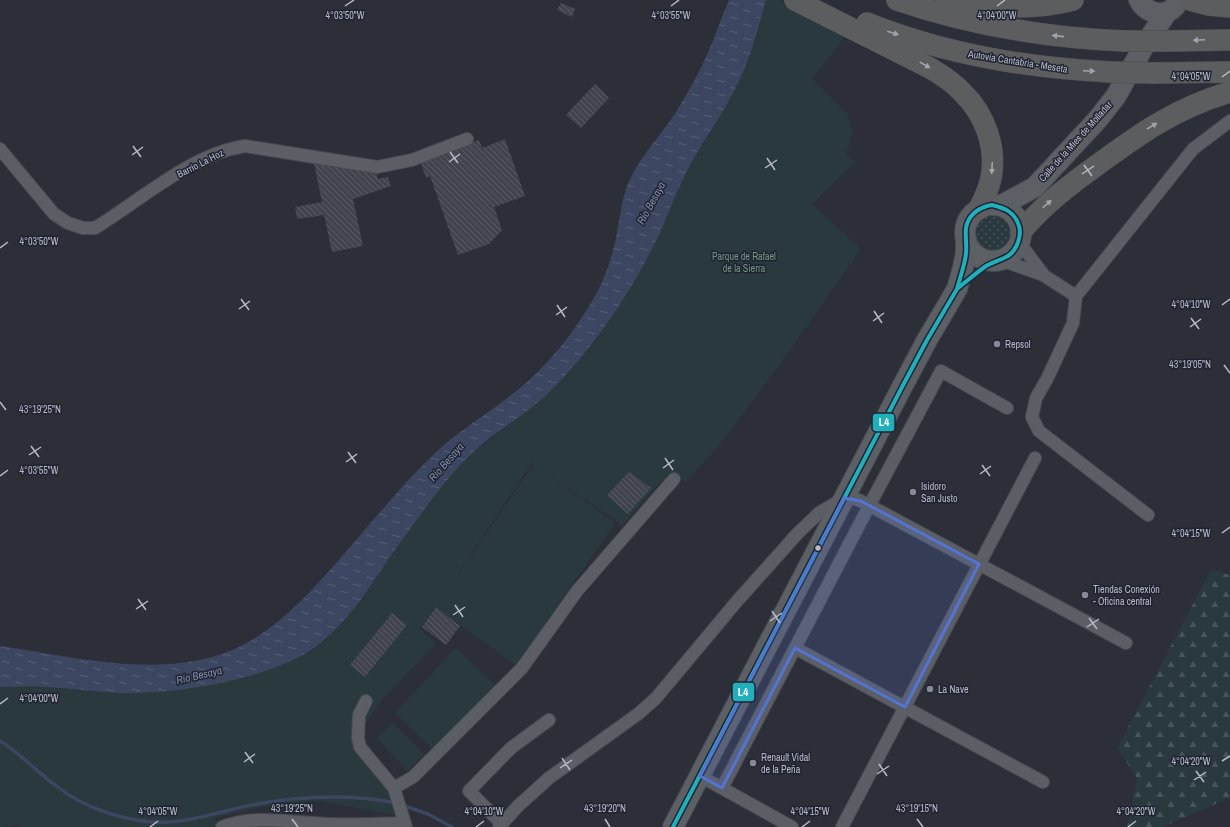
<svg xmlns="http://www.w3.org/2000/svg" width="1230" height="827" font-family="'Archivo Narrow',sans-serif">
  <defs>
    <pattern id="grass-dots" width="8" height="8" patternUnits="userSpaceOnUse"><rect width="8" height="8" fill="#2a393e"/><path d="M2 2h.1M6 6h.1" fill="none" stroke="#475458" stroke-width="1.8" stroke-linecap="round"/></pattern>
    <pattern id="forest-firs" width="22" height="20" patternUnits="userSpaceOnUse"><rect width="22" height="20" fill="#2a393e"/><path d="M5 1l3.5 6h-7zM16 11l3.5 6h-7z" fill="#475458"/></pattern>
    <pattern id="water-ripples" width="26" height="14" patternUnits="userSpaceOnUse"><rect width="26" height="14" fill="#3c4660"/><path d="M2 4q2-2 4 0t4 0M15 11q2-2 4 0t4 0" fill="none" stroke="#565f75"/></pattern>
    <pattern id="building-back-hatch" width="6" height="6" patternUnits="userSpaceOnUse"><rect width="6" height="6" fill="#41444c"/><path d="M-1 5l2 2M0 0l6 6M5-1l2 2" fill="none" stroke="#5a5d64"/></pattern>
  </defs>
  <rect width="100%" height="100%" fill="#2c2f38"/>
  <path fill="url(#grass-dots)" d="M975 234a19 19 0 1 1 38 0a19 19 0 1 1-38 0Z"/>
  <path fill="url(#forest-firs)" d="M 1211,570 L 1230,575 L 1230,798 L 1162,827 L 1127,827 L 1137,778 L 1117,748 Z"/>
  <path fill="#2a393e" fill-rule="evenodd" d="M 766,0 L 779,0 L 849,32 L 812,79 L 847,114 L 853,132 L 846,154 L 855,162 L 812,204 L 861,249 L 790,350 L 726,437 L 686,482 L 670,472 L 622,525 L 543,471 L 615,523 L 516,665 L 435,607 L 420,629 L 436,643 L 380,702 L 353,743 L 384,783 L 389,793 L 394,815 L 322,801 L 267,806 L 215,818 L 217,827 L 22,827 L 20,826 L 0,827 L 0,687 L 43,687 L 118,693 L 145,692 L 181,689 L 217,683 L 251,675 L 311,651 L 328,638 L 348,616 L 420,515 L 444,484 L 470,455 C 494,436 520,417 544,397 C 589,358 626,299 653,246 C 667,220 676,192 689,166 C 703,141 720,119 733,94 C 749,63 758,33 766,0 ZM 532,463 L 534,464 L 457,576 L 457,575 Z
    M 456,648 L 495,685 L 434,750 L 395,713 Z
    M 393,723 L 425,755 L 407,771 L 377,738 Z"/>
  <path fill="url(#water-ripples)" d="M 729,0 L 766,0 C 757,33 749,65 732,95 C 718,122 699,146 686,173 C 676,193 668,215 659,235 C 634,286 603,335 565,376 C 555,387 544,398 532,407 C 519,418 505,427 491,437 C 473,451 458,467 443,485 C 425,508 407,533 390,557 C 363,596 339,638 295,659 C 245,683 174,694 118,693 C 94,692 70,688 45,687 C 30,686 15,687 0,687 L 0,646 C 72,656 147,677 219,655 C 271,638 309,594 344,554 C 372,522 399,488 430,458 C 457,431 490,413 520,388 C 546,367 568,339 586,311 C 600,290 610,266 615,242 C 620,221 621,198 630,179 C 642,154 661,135 676,112 C 687,94 698,75 707,55 C 715,37 721,18 729,0 Z"/>
  <g fill="none" stroke-linecap="round" stroke-linejoin="round">
    <path stroke="#3c4660" stroke-width="3.5" d="M 0,741 C 20,753 36,771 55,785 C 70,797 87,806 105,812 C 131,821 159,825 186,820 C 210,816 233,808 257,804 C 303,796 351,794 396,803
      M 402,805 L 428,814 L 452,827"/>
  </g>
  <path fill="url(#building-back-hatch)" d="M 561,3 L 575,9 L 572,17 L 557,10 Z
    M 595,84 L 609,98 L 581,128 L 566,115 Z
    M 505,139 L 525,196 L 494,207 L 502,230 L 489,244 L 458,255 L 430,176 L 426,178 L 420,160 L 479,140 L 482,148 Z
    M 314,163 L 376,171 L 378,179 L 388,177 L 391,186 L 353,199 L 363,246 L 332,252 L 324,215 L 297,219 L 295,207 L 322,202 Z
    M 629,472 L 651,488 L 628,514 L 607,495 Z
    M 436,607 L 460,626 L 446,645 L 422,627 Z
    M 392,613 L 407,625 L 365,677 L 350,665 Z"/>
  <g fill="none" stroke-linecap="round" stroke-linejoin="round">
    <g stroke="#484a51" stroke-width="14">
      <path id="minor" d="M 0,149 L 54,214 L 68,223 L 83,228 L 95,228 C 141,200 191,154 245,146 L 377,167 L 412,160 L 467,139
        M 1019,242 L 1043,274
        M 1001,260 L 1043,275 L 1076,296 L 1073,323 L 1047,379 L 1036,398 L 1032,417 L 1039,431 L 1148,515
        M 1076,296 L 1193,149 L 1230,121
        M 795,648 L 1043,782
        M 366,701 L 359,715 L 358,738 L 360,747 L 394,788 L 406,827
        M 700,776 L 792,827
        M 394,788 L 413,777 L 522,668 L 577,591 L 674,479
        M 722,788 L 869,506 L 941,371 L 1007,408
        M 502,824 L 469,791 L 511,748 L 549,720
        M 222,827 C 256,814 293,823 328,824 C 354,825 379,824 405,823
        M 499,827 L 518,806 L 549,778 L 638,714 L 656,698 L 738,600 L 797,534 L 819,513 L 844,498 L 852,498 L 861,501 L 1126,643
        M 842,827 L 1035,458"/>
    </g>
    <g stroke="#494b53" stroke-width="22">
      <path id="trunk" d="M 1139,0 C 1148,16 1170,19 1179,0
        M965 233a28 28 0 1 1 56 0a28 28 0 1 1-56 0Z
        M 1000,206 L 1035,187 L 1098,119 L 1116,96 L 1144,46 L 1167,12
        M 673,827 L 901,389 L 927,340 L 957,289 L 963,268 L 966,253 L 966,239"/>
    </g>
    <g stroke="#494b53" stroke-width="22">
      <path id="motorway" d="M 795,0 L 930,68 C 942,75 954,83 964,94 C 985,115 997,148 991,178 C 989,189 984,199 979,209
        M 897,0 C 971,25 1047,38 1125,41
        M 946,0 C 988,7 1031,11 1073,0
        M 1190,0 L 1209,5 L 1230,7
        M 867,23 C 944,54 1028,68 1110,72
        M 1168,41 L 1230,40
        M 1153,73 L 1230,72
        M 1021,232 C 1040,208 1064,189 1089,171 C 1135,137 1174,108 1230,92"/>
    </g>
    <use href="#minor" stroke="#5c5e66" stroke-width="12"/>
    <use href="#trunk" stroke="#5c5f64" stroke-width="20"/>
    <use href="#motorway" stroke="#5b5d5f" stroke-width="21"/>
    <g stroke="#494b53" stroke-width="22" stroke-linecap="butt">
      <path id="motorway-bridge" d="M 1125,41 L 1168,41
        M 1110,72 L 1153,73"/>
    </g>
    <use href="#motorway-bridge" stroke="#5b5d5f" stroke-width="21"/>
    <g stroke="#202432" stroke-width="7">
      <path id="bus-1" d="M 992,205 C 1004,208 1013,211 1018,223 C 1023,234 1017,252 1006,257 C 998,261 993,262 986,266 C 976,273 967,281 957,289 C 960,277 965,265 966,253 C 967,245 965,236 966,228 C 968,215 979,207 992,205 Z
        M 673,827 L 901,389 L 927,340 L 957,289"/>
    </g>
    <use href="#bus-1" stroke="#21afbc" stroke-width="4"/>
  </g>
  <defs><path id="oneway-solid" d="M-6-.8H1V-3.2L6.5 0L1 3.2V.8H-6Z"/></defs>
  <g fill="#a0a4ae">
    <use href="#oneway-solid" transform="translate(893 33) rotate(18)"/>
    <use href="#oneway-solid" transform="translate(1058 36) rotate(-174)"/>
    <use href="#oneway-solid" transform="translate(1199 40) rotate(178)"/>
    <use href="#oneway-solid" transform="translate(925 65) rotate(29)"/>
    <use href="#oneway-solid" transform="translate(1089 71) rotate(3)"/>
    <use href="#oneway-solid" transform="translate(1152 126) rotate(-31)"/>
    <use href="#oneway-solid" transform="translate(992 168) rotate(93)"/>
    <use href="#oneway-solid" transform="translate(1047 204) rotate(-42)"/>
  </g>
  <path fill="#5374d2" fill-opacity="0.2" stroke="#5374d2" stroke-width="3" stroke-linejoin="round" d="M 844,498 L 861,501 L 979,564 L 905,707 L 795,648 L 722,788 L 700,776 Z"/>
  <path fill="none" stroke="#b7bbc8" stroke-width="1.5" d="M 345,6 L 354,0M 671,6 L 679,0M 997,6 L 1005,0M 1222,77 L 1230,71M 133,146 L 141,157M 450,152 L 458,163M 132,155 L 143,147M 767,158 L 775,170M 449,162 L 460,154M 1084,165 L 1092,176M 765,168 L 777,160M 1082,174 L 1094,166M 0,248 L 8,242M 241,299 L 249,310M 557,305 L 565,317M 1222,305 L 1230,299M 239,309 L 250,301M 874,311 L 882,323M 556,315 L 567,307M 1191,318 L 1199,329M 873,321 L 884,313M 1190,327 L 1201,319M 1224,365 L 1230,373M 0,402 L 6,410M 31,446 L 39,457M 348,452 L 356,463M 29,455 L 41,447M 665,458 L 673,470M 346,462 L 357,454M 982,465 L 990,476M 663,468 L 674,460M 980,474 L 991,466M 0,476 L 8,470M 1222,533 L 1230,527M 138,599 L 146,610M 455,605 L 463,617M 136,609 L 148,601M 772,611 L 780,623M 453,615 L 465,607M 1089,618 L 1097,629M 770,621 L 782,613M 1087,627 L 1099,619M 0,704 L 8,698M 245,752 L 253,763M 562,758 L 570,770M 1222,761 L 1230,756M 244,762 L 255,754M 879,764 L 887,776M 560,768 L 572,760M 1196,771 L 1204,782M 877,774 L 889,766M 1194,780 L 1206,772M 292,819 L 298,827M 605,819 L 610,827M 917,819 L 923,827M 150,827 L 158,821M 476,827 L 484,821M 802,827 L 810,821M 1128,827 L 1136,821"/>
  <g fill="#868a96" stroke="#202432" stroke-width="1.5">
    <circle cx="997" cy="344" r="4"/>
    <circle cx="913" cy="492" r="4"/>
    <circle cx="1085" cy="595" r="4"/>
    <circle cx="930" cy="689" r="4"/>
    <circle cx="753" cy="763" r="4"/>
  </g>
  <circle fill="#b7bbc8" stroke="#202432" stroke-width="1.5" cx="818" cy="548" r="3.5"/>
  <g text-anchor="middle" stroke-width="3" stroke-linejoin="round" paint-order="stroke">
    <g font-size="10" fill="#b7bbc8" stroke="#202432">
      <text transform="translate(1018 61) rotate(9)" y="4">Autovía Cantabria - Meseta</text>
      <text transform="translate(1075 141) rotate(-48)" y="4">Calle de la Mies de Molladar</text>
      <text transform="translate(200 163) rotate(-27)" y="4">Barrio La Hoz</text>
    </g>
    <g font-size="10" fill="#70977f" stroke="#202432">
      <text x="744" y="260">Parque de Rafael<tspan x="744" dy="12">de la Sierra</tspan></text>
    </g>
    <g font-size="10" fill="#b7bbc8" stroke="#202432" text-anchor="start">
      <text x="1005" y="348">Repsol</text>
      <text x="921" y="490">Isidoro<tspan x="921" dy="12">San Justo</tspan></text>
      <text x="1093" y="593">Tiendas Conexión<tspan x="1093" dy="12">- Oficina central</tspan></text>
      <text x="938" y="693">La Nave</text>
      <text x="761" y="761">Renault Vidal<tspan x="761" dy="12">de la Peña</tspan></text>
    </g>
    <g font-size="11" font-style="italic" fill="#818dad" stroke="#202432">
      <text transform="translate(651 203) rotate(-61)" y="4">Río Besaya</text>
      <text transform="translate(446 462) rotate(-49)" y="4">Río Besaya</text>
      <text transform="translate(199 675) rotate(-13)" y="4">Río Besaya</text>
    </g>
  </g>
  <g font-size="10" text-anchor="middle" fill="#b7bbc8" stroke="#202432" stroke-width="3" stroke-linejoin="round" paint-order="stroke">
    <text x="345" y="19">4°03'50"W</text>
    <text x="671" y="19">4°03'55"W</text>
    <text x="997" y="19">4°04'00"W</text>
    <text x="1191" y="80">4°04'05"W</text>
    <text x="39" y="245">4°03'50"W</text>
    <text x="1191" y="308">4°04'10"W</text>
    <text x="1190" y="368">43°19'05"N</text>
    <text x="40" y="413">43°19'25"N</text>
    <text x="39" y="474">4°03'55"W</text>
    <text x="1191" y="537">4°04'15"W</text>
    <text x="39" y="702">4°04'00"W</text>
    <text x="1191" y="765">4°04'20"W</text>
    <text x="292" y="812">43°19'25"N</text>
    <text x="605" y="812">43°19'20"N</text>
    <text x="917" y="812">43°19'15"N</text>
    <text x="158" y="815">4°04'05"W</text>
    <text x="484" y="815">4°04'10"W</text>
    <text x="810" y="815">4°04'15"W</text>
    <text x="1136" y="815">4°04'20"W</text>
  </g>
  <g stroke="#202432" stroke-width="1.5">
    <rect x="872" y="413" width="23" height="19" rx="4" fill="#21afbc"/>
    <rect x="732" y="682" width="23" height="20" rx="4" fill="#21afbc"/>
  </g>
  <g font-size="11" text-anchor="middle" font-weight="bold" fill="#fff">
    <text x="884" y="426">L4</text>
    <text x="743" y="696">L4</text>
  </g>
</svg>
